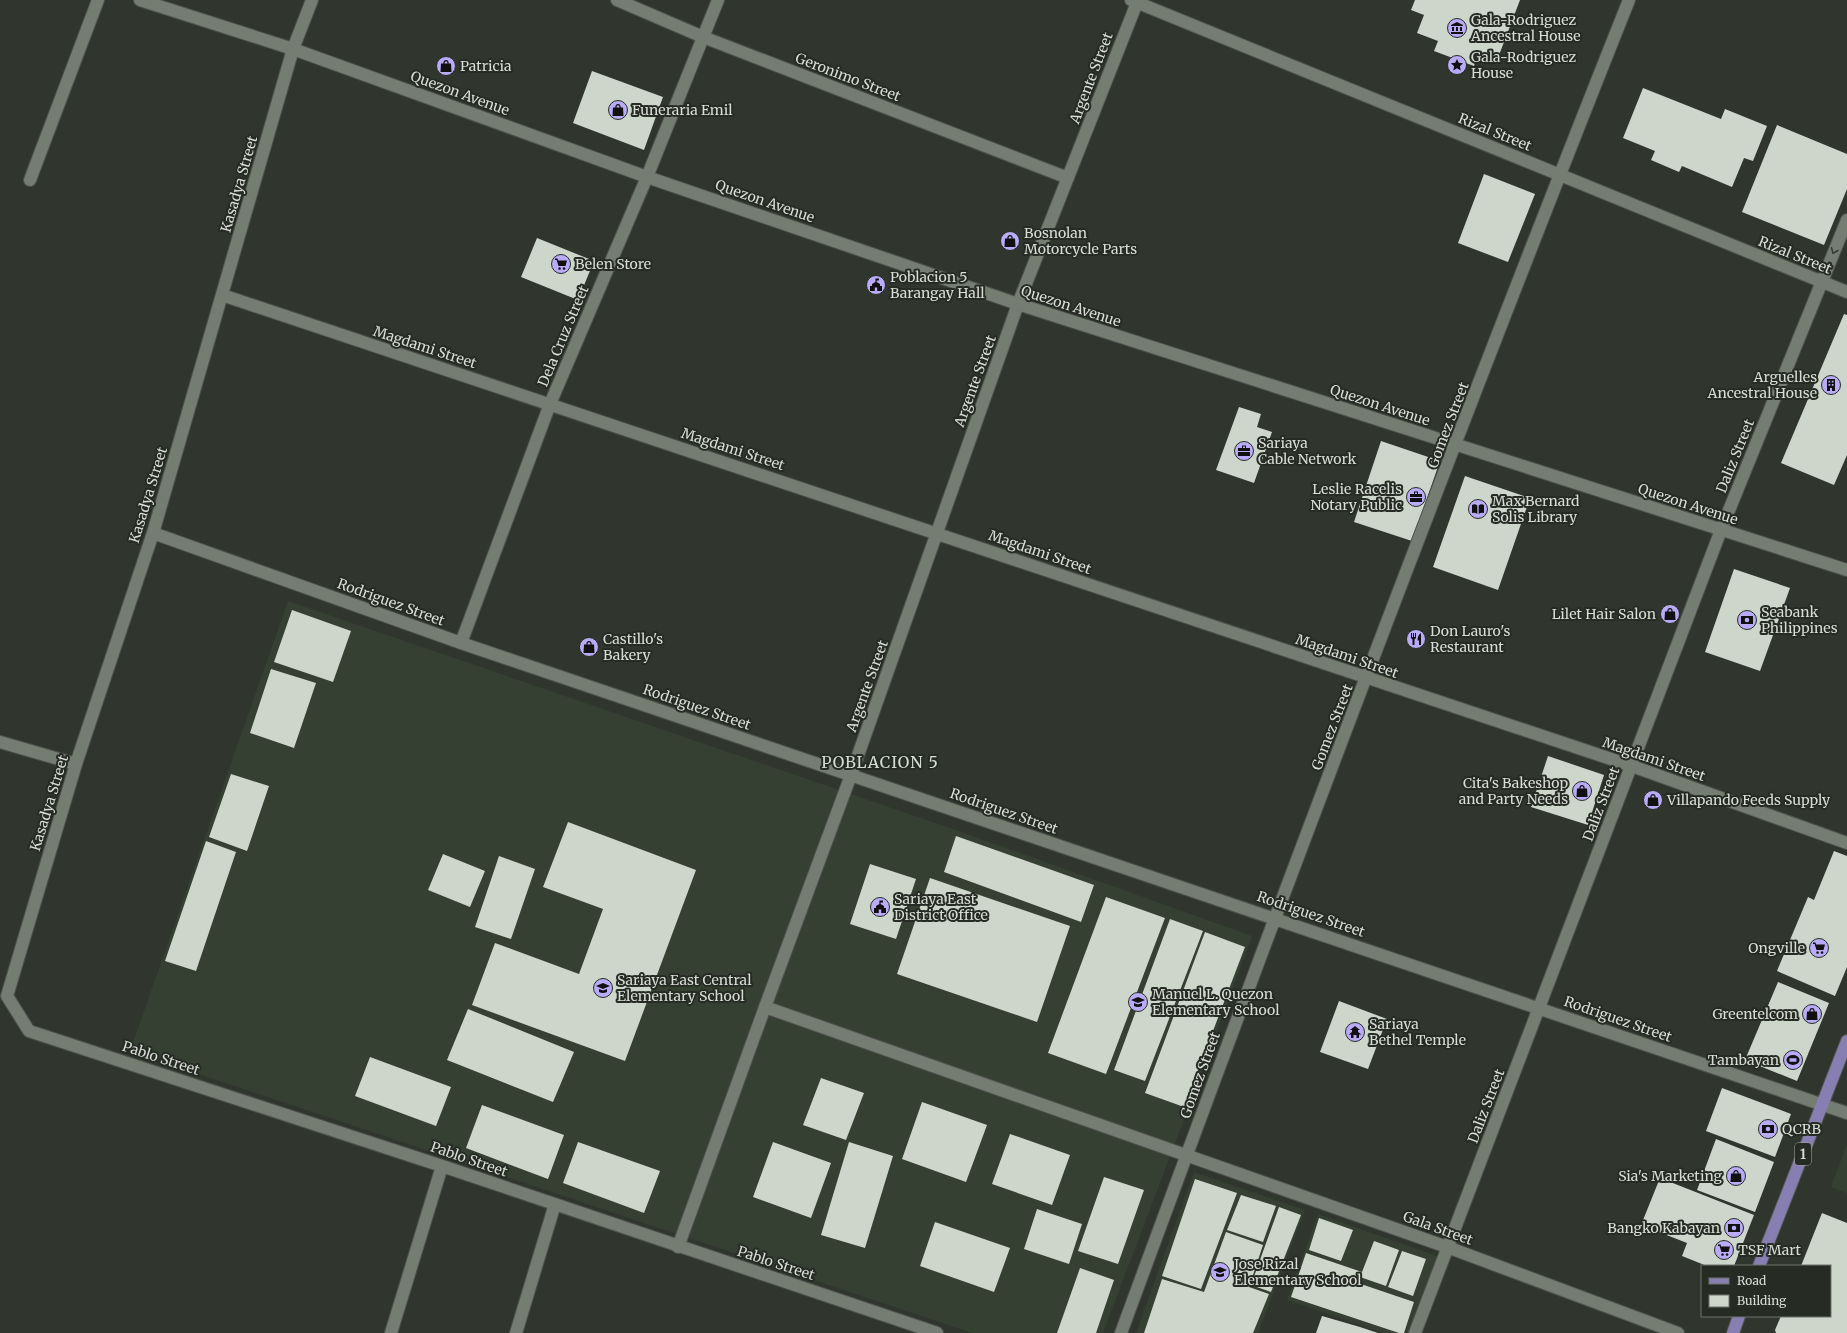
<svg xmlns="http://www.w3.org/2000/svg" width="1847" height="1333" font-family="Merriweather,serif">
  <rect width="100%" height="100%" fill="#30362e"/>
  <path fill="#353f32" d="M 288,601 L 950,828 L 1252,936 L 1182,1125 L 1103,1333 L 972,1333 L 130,1051 Z
    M 1847,1144 L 1847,1193 L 1831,1187 Z
    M 1194,1172 L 1305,1210 L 1258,1333 L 1136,1333 Z
    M 1318,1214 L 1437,1256 L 1409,1333 L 1383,1333 L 1287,1300 Z"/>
  <path fill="#ced6cc" d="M 1415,0 L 1520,0 L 1496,63 L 1477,56 L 1474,66 L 1434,51 L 1438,41 L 1417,33 L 1424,15 L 1411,10 Z
    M 592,71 L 663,97 L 644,150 L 573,123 Z
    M 1643,88 L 1721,119 L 1725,109 L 1767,126 L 1753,161 L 1744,158 L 1732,187 L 1682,166 L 1679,172 L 1651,160 L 1655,151 L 1623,138 Z
    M 1777,125 L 1847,154 L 1847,189 L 1824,245 L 1742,212 Z
    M 1484,174 L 1535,194 L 1508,262 L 1458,243 Z
    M 537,238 L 594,261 L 578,300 L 521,277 Z
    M 1844,314 L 1847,315 L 1847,455 L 1834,485 L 1781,463 Z
    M 1239,407 L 1261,414 L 1257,427 L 1272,432 L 1254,483 L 1216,470 Z
    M 1381,441 L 1440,461 L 1412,541 L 1354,522 Z
    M 1465,476 L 1530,498 L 1498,590 L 1433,567 Z
    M 1734,569 L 1790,588 L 1760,671 L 1705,652 Z
    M 292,610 L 351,631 L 333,682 L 274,662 Z
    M 271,669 L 316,683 L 294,748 L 250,733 Z
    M 1548,756 L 1604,775 L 1588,825 L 1531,807 Z
    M 231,774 L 269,786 L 247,851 L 209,837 Z
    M 568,822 L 696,870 L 625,1061 L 472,1005 L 495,943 L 579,974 L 603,909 L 543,887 Z
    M 956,836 L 1094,885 L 1081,922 L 944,872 Z
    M 206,841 L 236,852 L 196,971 L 165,961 Z
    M 1834,851 L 1847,856 L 1847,967 L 1835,996 L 1777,971 L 1808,897 L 1814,900 Z
    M 443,854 L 485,871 L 470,907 L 428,890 Z
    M 499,856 L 535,869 L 511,939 L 475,927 Z
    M 870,864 L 916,879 L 896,939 L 850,924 Z
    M 930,878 L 1070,926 L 1037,1022 L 897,974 Z
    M 1106,897 L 1165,918 L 1106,1074 L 1048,1053 Z
    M 1170,919 L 1203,931 L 1145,1081 L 1114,1070 Z
    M 1205,932 L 1245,947 L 1184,1107 L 1145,1093 Z
    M 1778,982 L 1829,1003 L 1797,1081 L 1745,1060 Z
    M 1339,1001 L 1387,1019 L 1368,1069 L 1320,1052 Z
    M 468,1009 L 574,1052 L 553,1102 L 447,1060 Z
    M 370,1057 L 451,1087 L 436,1126 L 355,1096 Z
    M 821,1078 L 864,1093 L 846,1140 L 803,1125 Z
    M 1722,1088 L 1791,1114 L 1775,1157 L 1706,1131 Z
    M 922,1102 L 987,1125 L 966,1182 L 902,1159 Z
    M 482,1105 L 564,1135 L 548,1179 L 466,1148 Z
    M 1010,1134 L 1070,1155 L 1052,1205 L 992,1184 Z
    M 1716,1139 L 1774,1162 L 1755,1212 L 1697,1190 Z
    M 578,1142 L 660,1171 L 644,1213 L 563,1183 Z
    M 773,1142 L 831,1163 L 811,1218 L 753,1197 Z
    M 849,1142 L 893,1156 L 865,1248 L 821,1235 Z
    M 1104,1177 L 1144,1190 L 1118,1264 L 1078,1251 Z
    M 1660,1178 L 1754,1215 L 1734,1266 L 1707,1266 L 1682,1256 L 1687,1243 L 1641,1225 Z
    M 1195,1179 L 1237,1193 L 1201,1289 L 1162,1276 Z
    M 1241,1195 L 1276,1206 L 1263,1242 L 1227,1230 Z
    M 1279,1207 L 1301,1215 L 1271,1292 L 1251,1285 Z
    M 1037,1209 L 1082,1224 L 1069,1264 L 1024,1249 Z
    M 1822,1213 L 1847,1223 L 1847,1333 L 1776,1333 L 1775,1330 L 1781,1316 L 1830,1316 L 1830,1266 L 1801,1266 Z
    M 1319,1218 L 1353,1230 L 1341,1261 L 1309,1250 Z
    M 935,1222 L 1010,1248 L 994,1292 L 920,1266 Z
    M 1226,1232 L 1263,1245 L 1249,1287 L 1269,1294 L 1253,1333 L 1144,1333 L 1162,1279 L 1204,1292 Z
    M 1374,1241 L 1399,1250 L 1386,1286 L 1360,1277 L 1358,1283 L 1414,1302 L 1404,1333 L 1399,1333 L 1291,1297 L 1306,1253 L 1362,1272 Z
    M 1402,1251 L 1426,1259 L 1413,1296 L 1388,1287 Z
    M 1080,1268 L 1114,1280 L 1096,1333 L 1057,1333 Z
    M 1322,1316 L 1360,1327 L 1378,1333 L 1316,1333 Z"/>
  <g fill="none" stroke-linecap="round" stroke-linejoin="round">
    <g stroke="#4e524c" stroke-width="14">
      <path id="service" d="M 30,180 L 98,0"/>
    </g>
    <g stroke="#4e524c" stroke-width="14">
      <path id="pedestrian" d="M 678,1247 L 765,1007"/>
    </g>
    <g stroke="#4e524c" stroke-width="14">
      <path id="minor" d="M 312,0 L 293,49 L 153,533 L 76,764 L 7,996 L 29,1031 L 442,1166 L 937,1333
        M 617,0 L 703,37 L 1068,178
        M 1131,0 L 1847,292
        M 1138,0 L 1018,304 L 851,775 L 765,1007 L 1447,1247 L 1678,1333
        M 222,295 L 1632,766 L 1847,843
        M 153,533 L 461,643 L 1847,1113
        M 461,643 L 550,404 L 647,177 L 718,0
        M 0,742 L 76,764
        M 391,1333 L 442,1166
        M 516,1333 L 555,1204
        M 1121,1333 C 1285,887 1453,442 1629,0
        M 1415,1333 L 1721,530 L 1847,220"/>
    </g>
    <g stroke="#4e524c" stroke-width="14">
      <path id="tertiary" d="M 140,0 L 293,49 L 647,177 L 1018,304 L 1847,570"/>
    </g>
    <g stroke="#4e524c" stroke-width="14">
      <path id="primary" d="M 1759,1266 L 1847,1041
        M 1733,1333 L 1739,1316"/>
    </g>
    <use href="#service" stroke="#757c72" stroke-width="12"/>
    <use href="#pedestrian" stroke="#757c72" stroke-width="12"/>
    <use href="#minor" stroke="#757c72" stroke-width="12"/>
    <use href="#tertiary" stroke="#757c72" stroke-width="12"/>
    <use href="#primary" stroke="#877eb1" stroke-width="12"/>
  </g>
  <defs><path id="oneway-chevron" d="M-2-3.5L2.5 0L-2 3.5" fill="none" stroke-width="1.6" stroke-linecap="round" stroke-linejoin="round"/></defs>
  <use stroke="#363c34" href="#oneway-chevron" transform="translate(1834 251) rotate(112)"/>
  <defs>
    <g id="museum-disc" transform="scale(1)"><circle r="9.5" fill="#b9abf7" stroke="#262c24"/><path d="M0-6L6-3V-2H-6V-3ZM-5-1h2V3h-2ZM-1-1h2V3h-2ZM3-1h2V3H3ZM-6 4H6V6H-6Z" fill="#111"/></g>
    <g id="sight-disc" transform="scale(1)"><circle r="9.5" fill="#b9abf7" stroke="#262c24"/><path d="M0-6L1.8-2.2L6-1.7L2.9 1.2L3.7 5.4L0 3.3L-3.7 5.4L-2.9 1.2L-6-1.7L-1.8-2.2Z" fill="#111"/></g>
    <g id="shop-disc" transform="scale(1)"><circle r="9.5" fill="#b9abf7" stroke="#262c24"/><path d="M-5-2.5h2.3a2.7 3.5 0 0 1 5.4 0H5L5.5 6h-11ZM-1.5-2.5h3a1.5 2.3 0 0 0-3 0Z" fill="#111"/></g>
    <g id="supermarket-disc" transform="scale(1)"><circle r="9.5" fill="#b9abf7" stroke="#262c24"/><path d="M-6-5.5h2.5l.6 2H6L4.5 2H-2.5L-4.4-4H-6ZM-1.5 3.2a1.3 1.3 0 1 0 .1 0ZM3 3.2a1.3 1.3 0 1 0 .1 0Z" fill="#111"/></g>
    <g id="civic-disc" transform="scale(1)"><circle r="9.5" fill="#b9abf7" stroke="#262c24"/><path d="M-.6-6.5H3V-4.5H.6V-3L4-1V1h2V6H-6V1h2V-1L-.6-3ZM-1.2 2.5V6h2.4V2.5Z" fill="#111"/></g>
    <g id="building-disc" transform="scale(1)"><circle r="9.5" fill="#b9abf7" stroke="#262c24"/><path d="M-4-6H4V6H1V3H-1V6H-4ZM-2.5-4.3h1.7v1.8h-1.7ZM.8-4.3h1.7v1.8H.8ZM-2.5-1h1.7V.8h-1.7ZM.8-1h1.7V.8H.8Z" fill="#111"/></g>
    <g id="office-disc" transform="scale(1)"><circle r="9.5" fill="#b9abf7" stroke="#262c24"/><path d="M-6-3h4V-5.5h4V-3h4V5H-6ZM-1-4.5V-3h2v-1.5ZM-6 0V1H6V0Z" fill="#111"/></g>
    <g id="library-disc" transform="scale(1)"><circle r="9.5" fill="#b9abf7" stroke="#262c24"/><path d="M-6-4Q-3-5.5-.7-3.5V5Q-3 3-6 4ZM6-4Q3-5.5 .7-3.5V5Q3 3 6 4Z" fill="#111"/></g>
    <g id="bank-disc" transform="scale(1)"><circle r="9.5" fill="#b9abf7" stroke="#262c24"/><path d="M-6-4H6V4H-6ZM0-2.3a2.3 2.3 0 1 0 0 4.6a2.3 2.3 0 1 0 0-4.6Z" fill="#111"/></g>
    <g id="restaurant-disc" transform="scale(1)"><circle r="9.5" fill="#b9abf7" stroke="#262c24"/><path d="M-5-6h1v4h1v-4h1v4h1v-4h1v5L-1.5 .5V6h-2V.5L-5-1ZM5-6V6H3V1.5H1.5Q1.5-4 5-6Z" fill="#111"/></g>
    <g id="school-disc" transform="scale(1)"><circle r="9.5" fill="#b9abf7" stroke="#262c24"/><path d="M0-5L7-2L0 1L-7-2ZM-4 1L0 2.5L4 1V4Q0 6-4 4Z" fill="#111"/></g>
    <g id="temple-disc" transform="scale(1)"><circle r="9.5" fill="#b9abf7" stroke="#262c24"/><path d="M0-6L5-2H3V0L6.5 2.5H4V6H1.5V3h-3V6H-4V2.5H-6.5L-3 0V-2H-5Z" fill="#111"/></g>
    <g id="stadium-disc" transform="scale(1)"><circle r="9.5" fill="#b9abf7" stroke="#262c24"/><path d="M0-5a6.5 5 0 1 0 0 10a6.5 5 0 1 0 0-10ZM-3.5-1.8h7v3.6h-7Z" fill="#111"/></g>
  </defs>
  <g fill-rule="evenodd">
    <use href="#museum-disc" x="1457" y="28"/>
    <use href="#sight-disc" x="1457" y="65"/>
    <use href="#shop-disc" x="446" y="66"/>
    <use href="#shop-disc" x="618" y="110"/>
    <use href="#shop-disc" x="1010" y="241"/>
    <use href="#supermarket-disc" x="561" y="264"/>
    <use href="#civic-disc" x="876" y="285"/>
    <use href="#building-disc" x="1831" y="385"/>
    <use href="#office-disc" x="1244" y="451"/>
    <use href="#office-disc" x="1416" y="497"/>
    <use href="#library-disc" x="1478" y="509"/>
    <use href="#shop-disc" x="1670" y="614"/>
    <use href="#bank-disc" x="1747" y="620"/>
    <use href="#restaurant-disc" x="1416" y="639"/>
    <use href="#shop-disc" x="589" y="647"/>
    <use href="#shop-disc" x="1582" y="791"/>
    <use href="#shop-disc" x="1653" y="800"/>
    <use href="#civic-disc" x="880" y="907"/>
    <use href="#supermarket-disc" x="1819" y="948"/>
    <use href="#school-disc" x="603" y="988"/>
    <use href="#school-disc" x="1138" y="1002"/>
    <use href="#shop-disc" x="1812" y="1014"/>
    <use href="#temple-disc" x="1355" y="1032"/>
    <use href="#stadium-disc" x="1793" y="1060"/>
    <use href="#bank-disc" x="1768" y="1129"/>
    <use href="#shop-disc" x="1736" y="1176"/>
    <use href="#bank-disc" x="1734" y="1228"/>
    <use href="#supermarket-disc" x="1724" y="1250"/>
    <use href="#school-disc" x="1220" y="1272"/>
  </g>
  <g text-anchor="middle" stroke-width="4" stroke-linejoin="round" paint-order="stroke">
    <rect fill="#262c24" stroke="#a3a7a1" stroke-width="1" x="1795" y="1143" width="16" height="22" rx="3"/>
    <g font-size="13" font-weight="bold" fill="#d9dcd7">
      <text x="1803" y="1159">1</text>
    </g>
    <g font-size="14" fill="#d9dcd7" stroke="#262c24" text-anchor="start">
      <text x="1471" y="25">Gala-Rodriguez<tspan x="1471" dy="16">Ancestral House</tspan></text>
      <text x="1471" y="62">Gala-Rodriguez<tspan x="1471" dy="16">House</tspan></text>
      <text x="460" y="71">Patricia</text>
      <text x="632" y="115">Funeraria Emil</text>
      <text x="1024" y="238">Bosnolan<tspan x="1024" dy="16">Motorcycle Parts</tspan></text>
      <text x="575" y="269">Belen Store</text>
      <text x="890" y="282">Poblacion 5<tspan x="890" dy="16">Barangay Hall</tspan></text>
      <text x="1817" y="382" text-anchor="end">Arguelles<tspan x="1817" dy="16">Ancestral House</tspan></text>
      <text x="1258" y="448">Sariaya<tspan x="1258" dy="16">Cable Network</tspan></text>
      <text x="1402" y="494" text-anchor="end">Leslie Racelis<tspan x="1402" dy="16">Notary Public</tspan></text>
      <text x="1492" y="506">Max Bernard<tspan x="1492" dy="16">Solis Library</tspan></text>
      <text x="1761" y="617">Seabank<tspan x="1761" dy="16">Philippines</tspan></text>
      <text x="1656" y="619" text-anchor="end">Lilet Hair Salon</text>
      <text x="1430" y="636">Don Lauro's<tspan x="1430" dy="16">Restaurant</tspan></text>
      <text x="603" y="644">Castillo's<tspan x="603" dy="16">Bakery</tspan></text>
      <text x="1568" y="788" text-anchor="end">Cita's Bakeshop<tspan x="1568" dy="16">and Party Needs</tspan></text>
      <text x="1667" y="805">Villapando Feeds Supply</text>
      <text x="894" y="904">Sariaya East<tspan x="894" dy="16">District Office</tspan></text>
      <text x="1805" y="953" text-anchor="end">Ongville</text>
      <text x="617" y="985">Sariaya East Central<tspan x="617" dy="16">Elementary School</tspan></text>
      <text x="1152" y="999">Manuel L. Quezon<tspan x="1152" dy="16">Elementary School</tspan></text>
      <text x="1798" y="1019" text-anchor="end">Greentelcom</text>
      <text x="1369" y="1029">Sariaya<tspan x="1369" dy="16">Bethel Temple</tspan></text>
      <text x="1779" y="1065" text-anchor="end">Tambayan</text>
      <text x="1782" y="1134">QCRB</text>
      <text x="1722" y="1181" text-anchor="end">Sia's Marketing</text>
      <text x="1720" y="1233" text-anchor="end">Bangko Kabayan</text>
      <text x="1738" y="1255">TSF Mart</text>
      <text x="1234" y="1269">Jose Rizal<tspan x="1234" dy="16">Elementary School</tspan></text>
    </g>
    <g font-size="14" fill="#d9dcd7" stroke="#262c24">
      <text transform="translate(848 77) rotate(21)" y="5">Geronimo Street</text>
      <text transform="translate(1091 78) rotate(-69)" y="5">Argente Street</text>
      <text transform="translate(460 93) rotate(20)" y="5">Quezon Avenue</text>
      <text transform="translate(1495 132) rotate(22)" y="5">Rizal Street</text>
      <text transform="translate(239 184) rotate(-74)" y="5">Kasadya Street</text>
      <text transform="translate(765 201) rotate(19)" y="5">Quezon Avenue</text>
      <text transform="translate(1795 255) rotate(22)" y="5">Rizal Street</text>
      <text transform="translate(1071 306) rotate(18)" y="5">Quezon Avenue</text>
      <text transform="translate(563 336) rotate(-67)" y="5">Dela Cruz Street</text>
      <text transform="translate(425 347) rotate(18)" y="5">Magdami Street</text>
      <text transform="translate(975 381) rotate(-70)" y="5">Argente Street</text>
      <text transform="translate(1380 405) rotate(18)" y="5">Quezon Avenue</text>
      <text transform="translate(1448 425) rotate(-69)" y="5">Gomez Street</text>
      <text transform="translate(733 449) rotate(18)" y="5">Magdami Street</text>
      <text transform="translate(1735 456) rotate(-68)" y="5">Daliz Street</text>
      <text transform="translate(148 495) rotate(-73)" y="5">Kasadya Street</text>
      <text transform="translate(1688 504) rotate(18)" y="5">Quezon Avenue</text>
      <text transform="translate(1040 552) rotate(19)" y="5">Magdami Street</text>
      <text transform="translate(391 602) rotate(20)" y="5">Rodriguez Street</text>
      <text transform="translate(1347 656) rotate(19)" y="5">Magdami Street</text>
      <text transform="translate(867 686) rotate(-70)" y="5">Argente Street</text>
      <text transform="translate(697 707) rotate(19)" y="5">Rodriguez Street</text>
      <text transform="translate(1332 727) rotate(-69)" y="5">Gomez Street</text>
      <text transform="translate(1654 759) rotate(19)" y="5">Magdami Street</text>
      <text transform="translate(49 803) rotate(-73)" y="5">Kasadya Street</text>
      <text transform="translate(1601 804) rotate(-69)" y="5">Daliz Street</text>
      <text transform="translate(1004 811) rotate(19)" y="5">Rodriguez Street</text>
      <text transform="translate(1311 914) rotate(19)" y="5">Rodriguez Street</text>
      <text transform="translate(1618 1019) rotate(19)" y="5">Rodriguez Street</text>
      <text transform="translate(161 1058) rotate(18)" y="5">Pablo Street</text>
      <text transform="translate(1200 1075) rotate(-70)" y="5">Gomez Street</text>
      <text transform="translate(1486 1106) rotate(-69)" y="5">Daliz Street</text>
      <text transform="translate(469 1159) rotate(19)" y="5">Pablo Street</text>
      <text transform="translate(1438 1228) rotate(20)" y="5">Gala Street</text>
      <text transform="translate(776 1263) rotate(18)" y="5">Pablo Street</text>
    </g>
    <g font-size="16" letter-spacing="1" fill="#d4dcd2" stroke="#262c24">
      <text x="880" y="768">POBLACION 5</text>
    </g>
  </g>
  <rect x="1701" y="1265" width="130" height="52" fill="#262c24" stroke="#6e726c"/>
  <rect x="1709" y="1278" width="20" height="6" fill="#877eb1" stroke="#6e726c"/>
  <text x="1737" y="1285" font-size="12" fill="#d9dcd7">Road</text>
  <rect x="1709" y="1295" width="20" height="12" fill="#ced6cc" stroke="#6e726c"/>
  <text x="1737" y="1305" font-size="12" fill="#d9dcd7">Building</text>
</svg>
